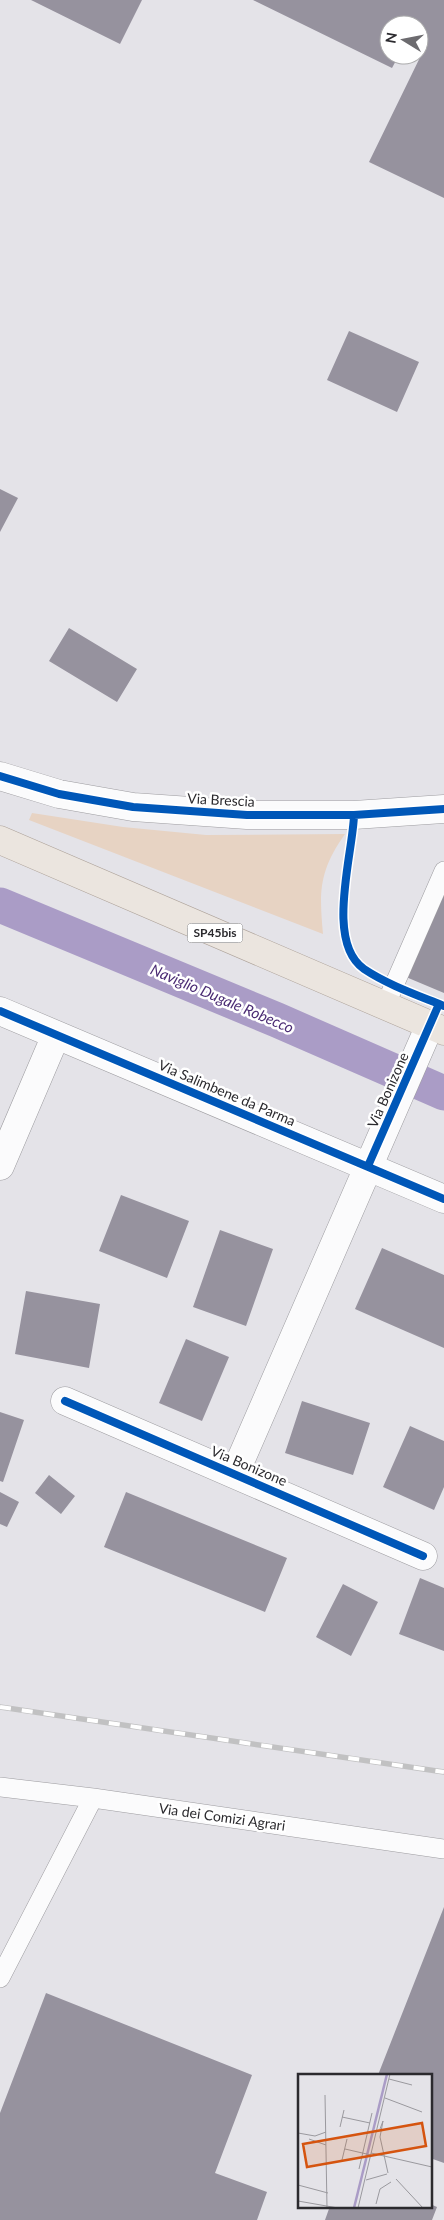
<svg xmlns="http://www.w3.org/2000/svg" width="444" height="2220" font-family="Lato,sans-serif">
  <rect width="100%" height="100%" fill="#e4e3e8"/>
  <path fill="#e7d3c3" d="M 32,813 L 123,827 L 206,835 L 345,834 C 319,871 319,891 323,934 L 29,820 Z"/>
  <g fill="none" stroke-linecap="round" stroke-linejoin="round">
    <path stroke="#aa9cc6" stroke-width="35" d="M 0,905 L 277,1020 L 444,1093"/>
  </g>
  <path fill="#96929e" d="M 31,0 L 142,0 L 120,44 Z
    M 253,0 L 444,0 L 444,198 L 369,162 L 428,41 L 419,36 L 419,25 L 389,25 L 389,55 L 399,55 L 392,68 Z
    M 349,331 L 419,362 L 397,412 L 327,380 Z
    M 0,489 L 18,498 L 0,532 Z
    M 69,628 L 137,669 L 117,702 L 49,661 Z
    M 444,892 L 444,993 L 406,977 Z
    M 121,1195 L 189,1221 L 167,1278 L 99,1251 Z
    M 220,1230 L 273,1249 L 246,1326 L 193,1307 Z
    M 382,1248 L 444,1275 L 444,1348 L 355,1309 Z
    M 26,1291 L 100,1304 L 89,1368 L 15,1354 Z
    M 186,1339 L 229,1357 L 202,1421 L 159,1403 Z
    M 302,1401 L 370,1423 L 353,1475 L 285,1453 Z
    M 0,1412 L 24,1420 L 3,1482 L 0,1481 Z
    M 410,1426 L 444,1441 L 444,1487 L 434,1510 L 383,1487 Z
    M 49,1475 L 75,1496 L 61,1514 L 35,1493 Z
    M 0,1492 L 19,1502 L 7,1527 L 0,1524 Z
    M 126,1492 L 287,1558 L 265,1612 L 104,1547 Z
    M 420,1578 L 444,1588 L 444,1651 L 399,1634 Z
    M 343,1584 L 378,1602 L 351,1656 L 316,1637 Z
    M 444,1907 L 444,2163 L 430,2158 L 430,2075 L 378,2075 Z
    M 46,1993 L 252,2075 L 215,2173 L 267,2192 L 257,2220 L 0,2220 L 0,2113 Z
    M 430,2204 L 437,2207 L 432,2220 L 325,2220 L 330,2206 L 430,2206 Z"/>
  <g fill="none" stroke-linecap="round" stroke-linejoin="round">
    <g stroke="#9d9ca0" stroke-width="20">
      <path id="lane" d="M 385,1006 L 444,871
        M 0,1787 L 93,1798 L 444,1849
        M 0,1978 L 93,1798"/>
    </g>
    <g stroke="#9d9ca0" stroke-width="29">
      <path id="street" d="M 0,776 L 59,794 L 133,807 L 247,815 L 354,815 L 444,809
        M 0,1011 L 444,1199
        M 0,1166 L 56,1035
        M 65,1401 L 423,1556
        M 235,1473 L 430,1025"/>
    </g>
    <g stroke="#aea39a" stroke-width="29">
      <path id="primary" d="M 0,840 L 444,1031"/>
    </g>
    <use href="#lane" stroke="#fbfbfc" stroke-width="19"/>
    <use href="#street" stroke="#fbfbfc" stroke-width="28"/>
    <use href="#primary" stroke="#ebe5df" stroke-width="28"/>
    <g stroke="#c1c1c2" stroke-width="5.5">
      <path id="rail" d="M 0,1707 L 444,1772"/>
    </g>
    <use href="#rail" stroke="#fff" stroke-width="4" stroke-dasharray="11" stroke-linecap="butt"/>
    <g stroke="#fff" stroke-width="11">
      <path id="cycleway" d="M 0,776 L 59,794 L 133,807 L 247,815 L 354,815 L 444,809
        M 354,815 C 353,854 325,942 364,969 C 388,985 417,995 444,1006
        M 0,1011 L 444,1199
        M 368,1166 L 439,1004
        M 65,1401 L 423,1556"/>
    </g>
    <use href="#cycleway" stroke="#0057b8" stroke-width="8"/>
  </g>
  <g text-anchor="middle" stroke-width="5" stroke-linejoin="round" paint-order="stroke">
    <rect fill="#fff" stroke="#6b6a6d" stroke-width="1" x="187.5" y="923.5" width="55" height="19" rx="4"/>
    <g font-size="12" font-weight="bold" fill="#2b2a2e">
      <text x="215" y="937">SP45bis</text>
    </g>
    <g font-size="14" fill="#2b2a2e" stroke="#fff">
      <text transform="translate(221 800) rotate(3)" y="5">Via Brescia</text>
      <text transform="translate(388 1090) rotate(-66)" y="5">Via Bonizone</text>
      <text transform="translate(227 1093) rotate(23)" y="5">Via Salimbene da Parma</text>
      <text transform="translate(249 1466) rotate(23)" y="5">Via Bonizone</text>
      <text transform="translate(222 1817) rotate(8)" y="5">Via dei Comizi Agrari</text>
    </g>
    <g font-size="15" font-style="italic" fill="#4b2c74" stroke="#fff">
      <text transform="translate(222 999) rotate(23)" y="5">Naviglio Dugale Robecco</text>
    </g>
  </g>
  <g transform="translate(298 2074)">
    <rect width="134" height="134" fill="#e4e3e8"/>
    <path fill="none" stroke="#aa9cc6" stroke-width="2.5" d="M 56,134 L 89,0"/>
    <path fill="none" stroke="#9a999e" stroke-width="1" d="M 91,5 L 114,11M 27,21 L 29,134M 87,24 L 124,38M 44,43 L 72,49M 42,53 L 46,36M 82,55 L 85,47 L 82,63 L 90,99M 0,59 L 17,62 L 28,58M 11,65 L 28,71M 47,75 L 73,81M 73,79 L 134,93M 44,86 L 49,65M 61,95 L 74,39M 98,105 L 125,134M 68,106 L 89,100M 0,111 L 30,119M 0,127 L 40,134M 78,130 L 82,115 L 93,108M 60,134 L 92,0"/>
    <path fill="#d5540f" fill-opacity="0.15" stroke="#d5540f" stroke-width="2.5" d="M 124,49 L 128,72 L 9,93 L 5,70 Z"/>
    <rect width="134" height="134" fill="none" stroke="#2b2a2e" stroke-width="2.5"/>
  </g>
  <g transform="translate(404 40) rotate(280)"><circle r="24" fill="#ffffff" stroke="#aaaaab"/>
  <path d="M0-4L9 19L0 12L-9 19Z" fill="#6c6b6f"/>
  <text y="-8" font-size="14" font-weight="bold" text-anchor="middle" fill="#2b2a2e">N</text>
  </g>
</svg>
